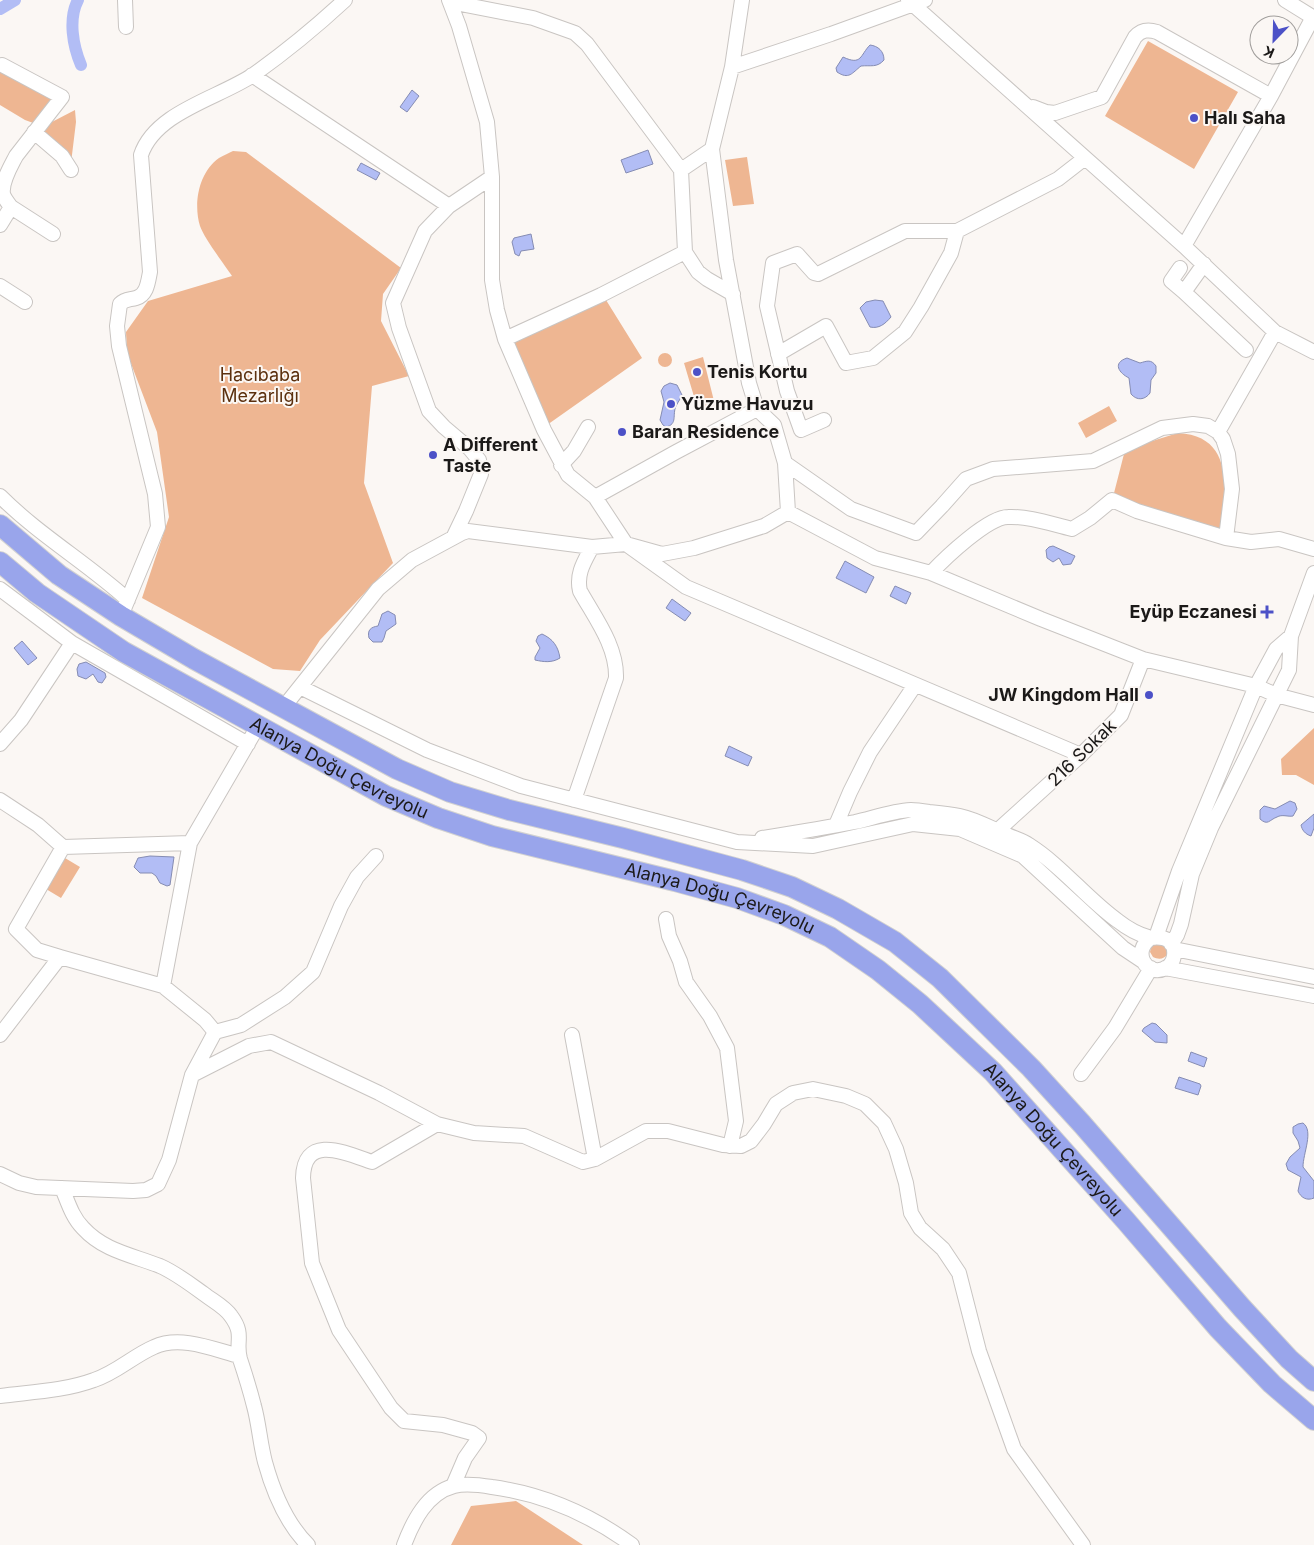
<svg xmlns="http://www.w3.org/2000/svg" width="1314" height="1545" font-family="Inter,sans-serif">
  <rect width="100%" height="100%" fill="#fbf7f4"/>
  <path fill="#eeb692" d="M 1148,41 L 1238,92 L 1194,169 L 1105,116 Z
    M 0,69 L 55,98 L 36,124 L 25,120 L 0,105 Z
    M 75,110 L 76,122 L 71,163 L 43,136 L 48,124 Z
    M 233,151 L 246,152 L 401,268 L 383,294 L 381,321 L 409,376 L 372,386 L 364,483 L 393,563 L 320,640 L 300,671 L 273,669 L 142,598 L 169,517 L 157,432 L 127,353 L 126,332 L 148,301 L 232,276 C 224,264 204,238 200,226 C 193,203 199,172 219,158 C 224,155 229,153 233,151 Z
    M 747,157 L 754,204 L 733,206 L 725,160 Z
    M 606,300 L 642,358 L 547,425 L 512,341 Z
    M658 360a7 7 0 1 1 14 0a7 7 0 1 1-14 0Z
    M 703,357 L 715,405 L 698,410 L 684,363 Z
    M 1109,406 L 1117,421 L 1086,438 L 1078,423 Z
    M 1178,433 C 1236,436 1225,493 1221,533 C 1185,521 1147,511 1114,493 L 1124,454 L 1149,442 Z
    M 1314,728 L 1314,785 L 1296,775 L 1282,775 L 1281,759 Z
    M 65,858 L 80,867 L 61,898 L 46,889 Z
    M 1152,943 L 1166,943 L 1168,954 C 1164,959 1159,960 1153,957 L 1150,952 Z
    M 516,1501 L 583,1545 L 451,1545 L 471,1506 Z"/>
  <path fill="#b2bdf5" stroke="#858cb3" d="M 870,45 C 878,46 884,51 884,60 C 877,68 871,65 861,66 C 852,73 849,80 837,72 L 836,68 L 843,57 C 862,66 860,55 870,45 Z
    M 412,90 L 419,96 L 407,112 L 400,107 Z
    M 648,150 L 653,164 L 626,173 L 621,160 Z
    M 361,163 L 380,173 L 376,180 L 357,170 Z
    M 531,234 L 534,249 L 521,251 L 519,256 L 515,254 L 512,242 L 514,238 Z
    M 875,300 L 883,301 L 891,317 C 885,324 879,329 870,327 L 860,308 L 866,302 Z
    M 1127,358 L 1140,363 C 1147,361 1151,359 1156,366 L 1156,373 L 1151,380 L 1150,393 C 1145,400 1137,401 1131,394 L 1129,378 C 1119,373 1112,363 1127,358 Z
    M 670,383 L 677,385 L 682,395 C 681,398 678,402 676,406 C 672,415 678,424 666,427 L 663,425 L 660,420 L 664,402 L 661,391 L 664,386 Z
    M 1053,546 L 1075,556 L 1071,564 L 1063,565 L 1059,558 L 1053,562 L 1047,558 L 1046,550 L 1049,547 Z
    M 845,561 L 874,577 L 866,593 L 836,578 Z
    M 895,586 L 911,593 L 906,604 L 890,596 Z
    M 672,599 L 691,613 L 685,621 L 666,608 Z
    M 388,611 L 395,615 L 396,624 L 386,631 L 384,638 L 382,642 L 373,642 L 369,638 C 367,630 371,627 378,626 L 382,614 Z
    M 542,634 C 553,639 558,646 560,658 C 552,663 544,662 535,660 L 535,657 L 540,648 L 536,641 L 538,636 Z
    M 22,641 L 37,658 L 28,665 L 14,648 Z
    M 86,662 L 105,673 L 106,677 L 102,683 L 98,682 L 93,674 L 86,679 L 78,676 L 77,669 L 79,664 Z
    M 729,746 L 752,757 L 748,766 L 725,756 Z
    M 1290,801 L 1295,803 L 1297,809 L 1293,816 C 1288,817 1282,814 1277,817 C 1269,820 1268,826 1260,819 L 1260,810 L 1264,806 L 1275,809 Z
    M 1314,814 L 1314,828 L 1311,836 C 1305,834 1302,830 1301,825 Z
    M 150,856 L 174,857 L 170,885 L 167,886 L 160,883 L 156,876 L 152,873 L 140,873 L 134,867 L 138,858 Z
    M 1152,1023 L 1156,1024 L 1167,1035 L 1167,1043 L 1155,1042 L 1142,1031 L 1144,1028 Z
    M 1191,1052 L 1207,1058 L 1204,1067 L 1188,1061 Z
    M 1179,1077 L 1200,1084 L 1201,1086 L 1198,1095 L 1175,1088 Z
    M 1303,1123 C 1314,1131 1303,1153 1303,1167 L 1314,1181 L 1314,1198 C 1307,1201 1301,1198 1298,1191 L 1301,1177 L 1288,1170 L 1286,1164 L 1290,1157 L 1300,1148 L 1298,1141 L 1293,1133 L 1293,1127 L 1298,1124 Z"/>
  <g fill="none" stroke-linecap="round" stroke-linejoin="round">
    <path stroke="#b2bdf5" stroke-width="12" d="M 78,0 C 68,19 73,46 81,65
      M 0,9 L 15,0"/>
    <g stroke="#c9c5c2" stroke-width="16">
      <path id="minor" d="M 125,0 L 126,27
        M 449,0 L 459,26 L 487,122 L 492,177 L 492,280 L 497,310 L 505,339 L 544,430 L 568,475 L 595,497 L 626,544 L 686,587 L 1081,755
        M 742,0 L 732,67 L 712,149 L 726,260 L 749,383 L 757,409 L 774,425 L 785,463 L 788,512 L 875,558 L 931,573 L 1041,619 L 1143,659 L 1256,686 L 1276,695 L 1314,705
        M 908,0 L 1184,246 L 1275,332 L 1314,352
        M 1285,0 L 1314,18
        M 450,2 L 533,18 L 575,33 L 587,44 L 681,170
        M 732,67 L 831,34 L 925,0
        M 252,75 L 449,206
        M 1033,107 L 1046,112 L 1055,113 L 1102,97 L 1135,37 C 1141,30 1148,29 1157,32 L 1271,96
        M 34,132 L 62,156 L 71,170
        M 712,149 L 681,170 L 685,252 L 698,272 L 707,279 L 733,294
        M 11,207 L 53,234
        M 0,225 L 11,207 C 8,203 4,198 3,194 C 1,182 11,166 16,156 L 62,97 L 2,65
        M 1184,246 L 1271,96 L 1313,17
        M 1204,264 L 1184,292 L 1246,350
        M 1180,268 L 1171,281 L 1184,292
        M 0,286 L 25,302
        M 505,339 L 601,295 L 685,252
        M 778,354 L 826,326 L 846,363 L 873,358 L 905,332 L 921,307 L 951,253 L 957,231
        M 824,420 L 801,430 L 787,391 L 767,306 L 773,263 L 797,254 L 814,273 L 818,274 L 905,231 L 957,231 L 1058,179 L 1085,158
        M 1218,432 L 1275,332
        M 785,463 L 851,509 L 916,533 L 942,506 L 966,479 L 993,469 L 1093,461 L 1162,428 L 1193,424 L 1208,426 L 1218,432 L 1223,439 L 1228,454 L 1232,489 L 1226,538 L 1251,542 L 1279,539 L 1314,549
        M 561,465 L 574,451 L 588,427
        M 0,496 C 39,535 87,563 128,600
        M 595,497 L 676,452 L 757,409
        M 454,536 L 466,511 L 481,474 L 479,460 L 470,449 L 444,427 L 429,411 L 399,328 L 393,303 L 425,231 L 449,206 L 492,177
        M 931,573 C 945,558 988,517 1008,517 C 1029,516 1051,524 1072,529 L 1090,518 L 1112,500 L 1137,511 L 1226,538
        M 0,589 L 72,643 L 248,744
        M 121,616 L 158,527 L 155,494 L 119,346 L 117,326 L 120,304 C 125,299 129,300 136,298 C 147,295 148,282 150,272 L 141,155 C 155,112 219,98 253,75 C 284,53 318,25 345,0
        M 300,687 L 427,750 L 521,786 L 737,842 L 813,846 L 913,824 L 960,829 L 1023,856 L 1123,948 L 1144,962
        M 283,708 L 378,589 L 412,560 L 462,533 L 468,531 L 592,547 L 626,544 L 662,554 L 694,548 L 764,526 L 788,512
        M 0,744 L 21,720 L 72,643
        M 0,800 L 38,825 L 63,847
        M 574,800 L 616,678 C 617,646 595,618 580,591 C 576,574 584,562 592,547
        M 836,825 L 850,792 L 870,752 L 915,685
        M 997,831 L 1081,755 L 1121,715 L 1143,659
        M 762,838 C 793,833 824,828 855,822 C 873,818 892,811 911,810 C 917,810 923,811 929,812 C 939,813 950,814 960,816 C 975,819 991,828 1005,834 C 1013,838 1022,840 1029,845 C 1062,866 1087,899 1118,921 C 1127,928 1138,934 1148,937 C 1156,939 1163,935 1170,942 C 1177,949 1175,963 1166,968 C 1146,978 1131,951 1151,938
        M 666,919 L 669,936 L 680,961 L 686,982 L 710,1016 L 727,1048 L 736,1121 L 730,1146
        M 1156,937 L 1179,871 L 1256,686 L 1276,649 L 1291,636
        M 1171,944 L 1177,935 L 1181,924 L 1192,874 L 1211,828 L 1289,670 L 1291,636 L 1314,573
        M 1174,949 L 1314,977
        M 60,957 L 163,986
        M 1165,968 L 1314,996
        M 215,1032 L 241,1025 L 285,997 L 313,972 L 341,906 L 357,877 L 376,856
        M 0,1035 L 60,957 L 37,950 L 16,929 L 63,847 L 190,843
        M 572,1035 L 595,1159
        M 1081,1074 L 1115,1028 L 1151,968
        M 192,1075 L 249,1046 L 271,1042 L 379,1093 L 437,1124 L 474,1133 L 524,1136 L 583,1162 L 595,1159 L 646,1131 L 668,1131 L 723,1145 L 741,1146 L 751,1141 L 764,1124 L 776,1104 L 793,1093 L 813,1089 L 846,1096 L 865,1104 L 884,1123 L 896,1149 L 906,1183 L 911,1213 L 920,1228 L 943,1249 L 959,1273 L 979,1351 L 1014,1449 L 1083,1545
        M 437,1124 L 372,1162 C 346,1153 304,1133 303,1178 L 312,1263 L 339,1330 L 391,1408 L 404,1421 L 443,1425 L 472,1433 L 479,1438 L 465,1458 L 453,1486
        M 0,1174 L 19,1183 L 36,1187 L 133,1191 L 146,1190 L 158,1184 L 169,1160 L 192,1075 L 215,1032 L 205,1020 L 163,986 L 190,843 L 258,726
        M 62,1188 C 68,1202 72,1217 83,1228 C 104,1251 132,1255 160,1266 C 176,1273 190,1284 204,1294 C 213,1301 225,1307 231,1316 C 245,1335 235,1341 240,1359 C 245,1374 250,1390 254,1406 C 259,1424 260,1443 265,1462 C 273,1491 286,1523 308,1545
        M 0,1396 C 31,1392 64,1391 94,1380 C 116,1373 133,1356 154,1347 C 180,1335 213,1349 239,1356
        M 404,1545 C 413,1521 427,1493 454,1486 C 466,1483 480,1485 492,1487 C 543,1494 591,1515 632,1545"/>
    </g>
    <g stroke="#d1d1d1" stroke-width="22">
      <g id="highway">
        <path d="M 0,525 L 59,575 L 121,616 L 194,659 L 397,769 L 450,792 L 509,810 L 623,838 L 742,870 L 792,887 L 838,909 L 895,942 L 940,978 L 1031,1068 L 1082,1124 L 1242,1308 L 1289,1359 L 1314,1381"/>
        <path id="s1" d="M 0,562 L 37,593 L 124,652 L 386,796 L 438,818 L 492,836 L 675,881 L 737,898 L 784,915 L 830,937 L 878,970 L 920,1004 L 993,1072 L 1126,1221 L 1218,1328 L 1272,1384 L 1314,1420"/>
      </g>
    </g>
    <use href="#minor" stroke="#fff" stroke-width="14"/>
    <use href="#highway" stroke="#99a5eb" stroke-width="20"/>
  </g>
  <g fill="#4c51c7" stroke="#fbf7f4" stroke-width="2">
    <circle cx="1194" cy="118" r="5"/>
    <circle cx="697" cy="372" r="5"/>
    <circle cx="671" cy="404" r="5"/>
    <circle cx="622" cy="432" r="5"/>
    <circle cx="433" cy="455" r="5"/>
    <path d="M1264.5 604.5h5v5h5v5h-5v5h-5v-5h-5v-5h5z"/>
    <circle cx="1149" cy="695" r="5"/>
  </g>
  <g text-anchor="middle" stroke-width="4" stroke-linejoin="round" paint-order="stroke">
    <g font-size="18" font-weight="bold" fill="#1b1918" stroke="#fbf7f4" text-anchor="start">
      <text x="1204" y="124">Halı Saha</text>
      <text x="707" y="378">Tenis Kortu</text>
      <text x="681" y="410">Yüzme Havuzu</text>
      <text x="632" y="438">Baran Residence</text>
      <text x="443" y="451">A Different<tspan x="443" dy="21">Taste</tspan></text>
      <text x="1257" y="618" text-anchor="end">Eyüp Eczanesi</text>
      <text x="1139" y="701" text-anchor="end">JW Kingdom Hall</text>
    </g>
    <g font-size="18" fill="#5c300e" stroke="#fbf7f4">
      <text x="260" y="381">Hacıbaba<tspan x="260" dy="21">Mezarlığı</tspan></text>
    </g>
    <g font-size="18" fill="#1b1918" stroke="#fbf7f4">
      <text transform="translate(1082 753) rotate(-44)" y="6">216 Sokak</text>
      <text dy="6" stroke="none"><textPath href="#s1" startOffset="398">Alanya Doğu Çevreyolu</textPath></text>
      <text dy="6" stroke="none"><textPath href="#s1" startOffset="802">Alanya Doğu Çevreyolu</textPath></text>
      <text dy="6" stroke="none"><textPath href="#s1" startOffset="1222">Alanya Doğu Çevreyolu</textPath></text>
    </g>
  </g>
  <g transform="translate(1274 40) rotate(203)"><circle r="24" fill="#fbf7f4" stroke="#a19e9c"/>
  <path d="M0-4L9 19L0 12L-9 19Z" fill="#4c51c7"/>
  <text y="-8" font-size="14" font-weight="bold" text-anchor="middle" fill="#1b1918">K</text>
  </g>
</svg>
